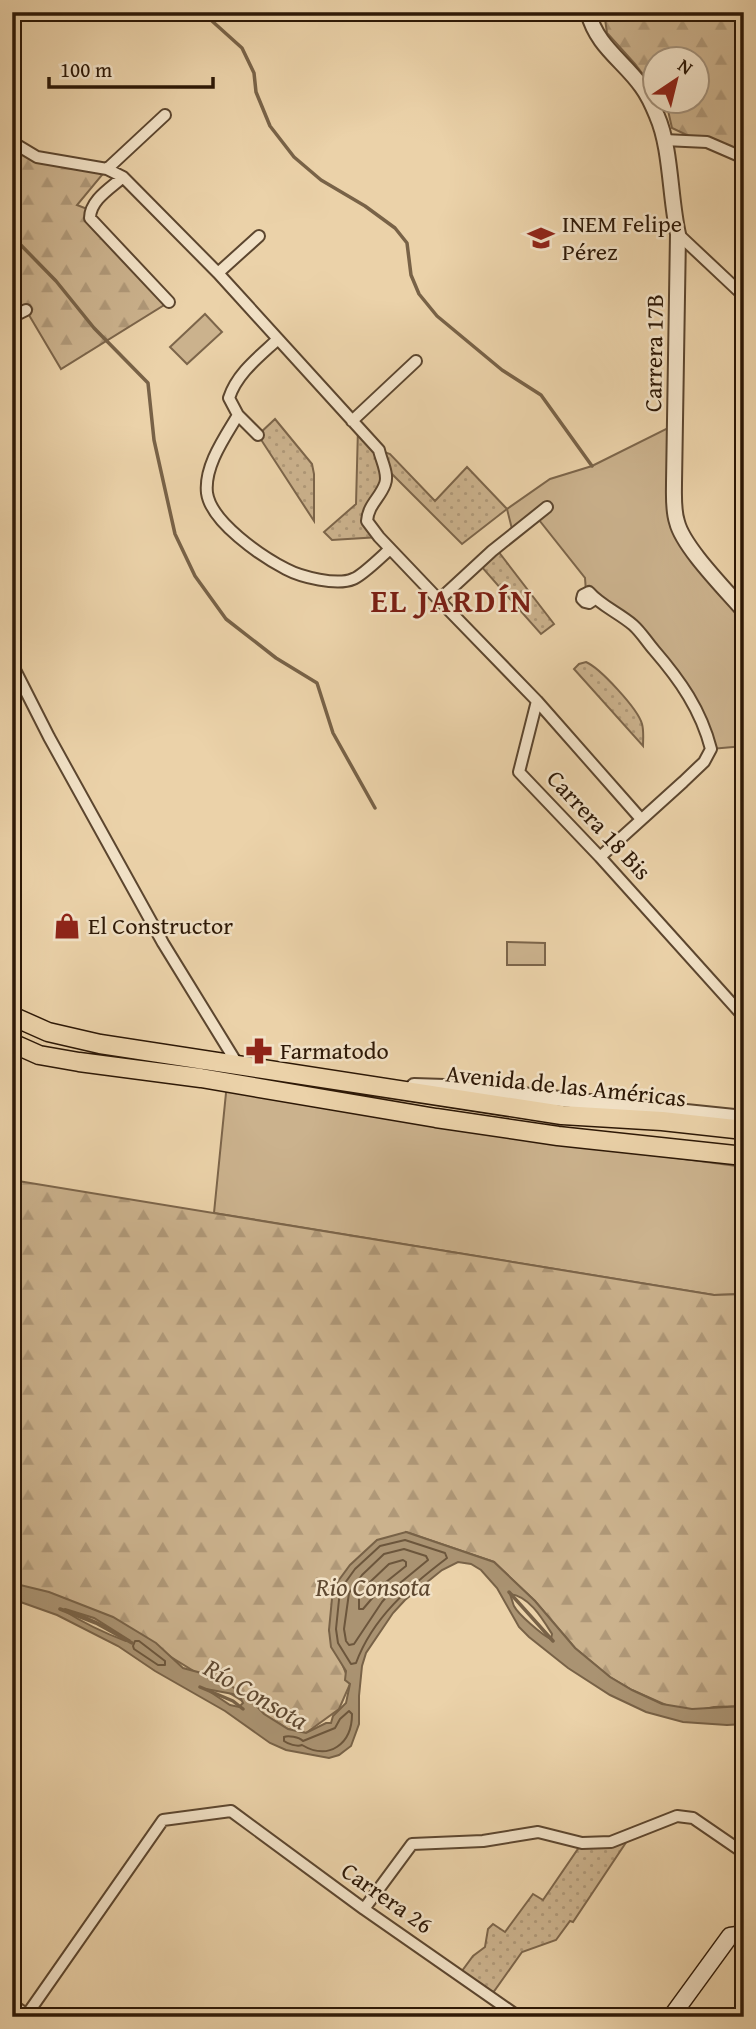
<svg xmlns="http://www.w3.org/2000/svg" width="756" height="2029" font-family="'Gentium Book Plus',serif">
  <defs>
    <pattern id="forest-firs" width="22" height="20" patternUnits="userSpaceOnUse" patternTransform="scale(1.75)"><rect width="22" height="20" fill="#cbb28d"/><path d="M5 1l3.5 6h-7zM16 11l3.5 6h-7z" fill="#af9878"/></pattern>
    <pattern id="park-dots" width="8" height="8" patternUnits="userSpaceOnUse" patternTransform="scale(1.75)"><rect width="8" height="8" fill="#cbb28d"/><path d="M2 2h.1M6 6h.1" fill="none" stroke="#af9878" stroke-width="1.8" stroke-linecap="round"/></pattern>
  </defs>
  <rect width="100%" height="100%" fill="#ebd2a9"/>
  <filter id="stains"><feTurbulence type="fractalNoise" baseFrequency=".00286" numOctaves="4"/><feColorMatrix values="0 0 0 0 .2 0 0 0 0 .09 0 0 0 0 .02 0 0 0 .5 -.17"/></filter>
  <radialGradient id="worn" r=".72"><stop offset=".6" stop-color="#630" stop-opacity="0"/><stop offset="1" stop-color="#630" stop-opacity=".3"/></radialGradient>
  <path fill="#cbb28d" stroke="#7c654a" stroke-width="2" d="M 205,314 L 222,332 L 187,364 L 170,347 Z
    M 676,424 L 677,523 L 744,611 L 744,746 L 711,749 L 689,693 L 634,627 L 586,592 L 585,578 L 539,520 L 513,533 L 507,509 L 550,479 L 592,466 Z
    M 507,942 L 545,943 L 545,965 L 507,965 Z
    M 227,1083 L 572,1144 L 744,1167 L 744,1294 L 714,1295 L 214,1213 Z"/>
  <path fill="url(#forest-firs)" stroke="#7c654a" stroke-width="2" d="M 604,12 L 744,12 L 744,162 L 672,128 L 667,106 L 664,102 L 696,102 L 696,60 L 654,60 L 654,89 L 635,64 L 607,33 Z
    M 12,143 L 32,154 L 107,169 L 77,205 L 90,210 L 169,302 L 61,369 L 26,310 L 12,317 Z
    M 12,1180 L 714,1295 L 744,1294 L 744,1706 L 714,1707 L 684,1713 L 632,1690 L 610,1677 L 575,1648 L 535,1601 L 494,1562 L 406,1532 L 329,1630 L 350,1684 L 339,1709 L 306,1733 L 288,1729 L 169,1656 L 12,1583 Z"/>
  <path fill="url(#park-dots)" stroke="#7c654a" stroke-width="2" d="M 275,419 L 312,464 L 314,474 L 314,521 L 258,435 Z
    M 358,428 L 379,450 L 390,454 L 435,501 L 467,467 L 507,509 L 462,544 L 382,464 L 386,474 L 368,511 L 379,537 L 332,540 L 324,532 L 356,504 Z
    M 498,551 L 554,624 L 541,634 L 480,565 Z
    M 586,662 C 600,668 638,709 642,724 C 644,731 643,739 643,746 L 574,669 L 579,664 Z
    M 631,1835 L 573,1922 L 570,1921 L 556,1940 L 522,1952 L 490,1997 L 459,1975 L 473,1956 L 485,1947 L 488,1929 L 493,1924 L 505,1932 L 533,1894 L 543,1900 L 582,1843 Z"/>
  <path fill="#aa9372" stroke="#786247" stroke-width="2" fill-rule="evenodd" d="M 406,1532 L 494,1562 L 535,1601 L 575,1648 L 610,1677 L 632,1690 L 662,1704 L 692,1709 L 744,1706 L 744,1724 L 727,1725 L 683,1722 L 646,1712 L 610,1695 L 568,1668 L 529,1637 L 519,1627 L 497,1588 L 481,1570 L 471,1564 L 458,1562 L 442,1570 L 405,1600 L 393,1613 L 366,1653 L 362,1666 L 359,1696 L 359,1724 L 351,1746 L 339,1755 L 329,1758 L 286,1750 L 270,1743 L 225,1711 L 155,1671 L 118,1646 L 57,1615 L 12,1599 L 12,1583 L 49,1592 L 113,1617 L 156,1643 L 183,1668 L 220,1678 L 251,1700 L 264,1714 L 288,1729 L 306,1733 L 326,1723 L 331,1723 L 333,1716 L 346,1703 L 350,1684 L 345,1680 L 346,1671 L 331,1647 L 329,1630 L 333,1588 L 350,1565 L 377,1540 ZM 510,1594 C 529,1596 542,1618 552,1634 L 551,1639 C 542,1635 518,1614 514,1606 C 513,1604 511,1596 510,1594 ZM 65,1609 L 94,1618 L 129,1640 L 126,1641 C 104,1633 82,1622 63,1610 ZM 206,1689 L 233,1694 L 241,1699 L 243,1703 L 239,1707 L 230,1705 Z"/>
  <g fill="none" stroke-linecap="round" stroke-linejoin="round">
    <path stroke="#6c563c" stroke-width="2" d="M 405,1540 L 445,1553 L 447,1558 C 409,1587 373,1617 356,1663 L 351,1664 L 338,1643 L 336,1629 L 340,1590 L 355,1569 L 380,1546 Z
      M 404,1549 L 426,1556 L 428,1560 L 394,1588 L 382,1602 L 354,1644 L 349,1645 L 346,1641 L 344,1629 L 349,1593 L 362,1575 L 384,1554 Z
      M 403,1560 L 406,1562 L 406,1566 L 386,1582 L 363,1609 L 359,1609 L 359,1598 L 370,1582 L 389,1564 Z
      M 135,1641 L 139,1641 L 165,1661 L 165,1665 L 158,1665 L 134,1649 L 133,1646 Z
      M 349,1711 L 352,1714 C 352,1744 329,1761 302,1745 C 297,1747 288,1744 284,1741 L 284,1737 C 288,1735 299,1737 303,1741 L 335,1728 L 340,1719 Z"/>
    <path stroke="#786247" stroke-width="3.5" d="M 202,12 L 242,48 L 254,73 L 256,92 L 270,126 L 294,157 L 321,180 L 365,206 L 395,228 L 407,243 L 411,275 L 419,294 L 437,316 L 502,370 L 541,395 L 592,466
      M 744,79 L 744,90
      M 12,236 L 56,281 L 94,328 L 148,383 L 154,440 L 175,534 L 195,576 L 226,619 L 276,658 L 317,683 L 333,733 L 375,808
      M 509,1592 L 553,1641
      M 60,1609 L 96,1623 L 132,1643
      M 200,1687 L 233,1701 L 243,1709"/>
    <g stroke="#5c462f" stroke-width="14">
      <path id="minor" d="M 664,140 L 707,142 L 744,158
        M 12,142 L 37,157 L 107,169 L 123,177 L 218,273 L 379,450 C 381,460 389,474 385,484 C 380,498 368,505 367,521 L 379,537 L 439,600 L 537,701 L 519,772 L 600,857 L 744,1017
        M 107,169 L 165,115
        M 123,177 C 111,188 90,200 90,218 L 169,302
        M 678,234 L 744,296
        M 218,273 L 259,236
        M 12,317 L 26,310
        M 238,415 C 225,437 204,466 207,493 C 211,522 261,556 286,569 C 301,577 337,586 353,579 C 362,576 382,556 390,549
        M 352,421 L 416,361
        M 258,435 L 238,415 L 229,398 C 237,373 260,356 278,339
        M 593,597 L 592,601 L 589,603 L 585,602 L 582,599 L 583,595 L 589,592 C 600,605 619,613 633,625 C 641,632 647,642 654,650 C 680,680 701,710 711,749 L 704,762 L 683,782 L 600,857
        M 439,600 L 492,551 L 547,507
        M 12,664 L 49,737 L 163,943 L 238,1065
        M 537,701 L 641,819
        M 364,1909 L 412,1844 L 483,1841 L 538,1832 L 582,1843 L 611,1842 L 677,1816 L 693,1818 L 744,1853
        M 26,2016 L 163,1820 L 231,1811 L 364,1909 L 519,2017"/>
    </g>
    <g stroke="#5c462f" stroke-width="18">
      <path id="tertiary" d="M 588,12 C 597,47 623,60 642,87 C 648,95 653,106 657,116 C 671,147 670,199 678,234 L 674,483 C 674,496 673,510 677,522 C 683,547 726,590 744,611
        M 414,1086 L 445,1087 L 744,1118
        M 12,2007 L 27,2017"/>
    </g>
    <g stroke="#2d1806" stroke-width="19">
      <path id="secondary" d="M 671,2017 L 730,1936 L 744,1934"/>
    </g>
    <g stroke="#2d1806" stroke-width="21">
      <path id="primary" d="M 12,1016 L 48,1032 L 100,1044 L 562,1115 L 662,1121 L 744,1130
        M 12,1043 L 39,1055 L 79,1062 L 201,1078 L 436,1118 L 558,1136 L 744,1156"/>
    </g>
    <use href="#minor" stroke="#f2e2c7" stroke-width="10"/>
    <use href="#tertiary" stroke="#f2e2c7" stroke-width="14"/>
    <use href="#secondary" stroke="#f2e2c7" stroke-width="16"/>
    <use href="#primary" stroke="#ebd2a9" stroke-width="18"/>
  </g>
  <defs>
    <g id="school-bare" transform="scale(2.1)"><path d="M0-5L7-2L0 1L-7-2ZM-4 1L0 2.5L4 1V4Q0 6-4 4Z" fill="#8f2418" stroke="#f2e2c7" stroke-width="2.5" paint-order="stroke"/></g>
    <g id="shop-bare" transform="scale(2.1)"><path d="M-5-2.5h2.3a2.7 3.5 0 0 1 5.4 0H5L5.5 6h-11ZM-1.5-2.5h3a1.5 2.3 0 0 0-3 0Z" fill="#8f2418" stroke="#f2e2c7" stroke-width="2.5" paint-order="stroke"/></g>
    <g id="pharmacy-bare" transform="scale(2.1)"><path d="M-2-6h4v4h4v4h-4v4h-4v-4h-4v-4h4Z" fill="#8f2418" stroke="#f2e2c7" stroke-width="2.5" paint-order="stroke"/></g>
  </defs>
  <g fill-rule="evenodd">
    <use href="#school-bare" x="541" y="238"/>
    <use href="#shop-bare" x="67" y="926"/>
    <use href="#pharmacy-bare" x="259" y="1051"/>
  </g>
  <g text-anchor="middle" stroke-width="5" stroke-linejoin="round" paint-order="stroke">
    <g font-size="24" fill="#2d1806" stroke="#f2e2c7" text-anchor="start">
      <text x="562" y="232">INEM Felipe<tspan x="562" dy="28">Pérez</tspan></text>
      <text x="88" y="934">El Constructor</text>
      <text x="280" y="1059">Farmatodo</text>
    </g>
    <g font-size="24" fill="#2d1806" stroke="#f2e2c7">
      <text transform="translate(654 353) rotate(-89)" y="8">Carrera 17B</text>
      <text transform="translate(599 825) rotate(47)" y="8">Carrera 18 Bis</text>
      <text transform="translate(566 1086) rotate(6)" y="8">Avenida de las Américas</text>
      <text transform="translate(387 1898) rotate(35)" y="8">Carrera 26</text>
    </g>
    <g font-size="26" font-style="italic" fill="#5f4931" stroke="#f2e2c7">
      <text x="373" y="1596">Rio Consota</text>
      <text transform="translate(256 1694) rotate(30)" y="9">Río Consota</text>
    </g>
    <g font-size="32" font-weight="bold" letter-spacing="2" fill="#7a1f14" stroke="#f2e2c7">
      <text x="452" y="612">EL JARDÍN</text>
    </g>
  </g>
  <rect width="756" height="2029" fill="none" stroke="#ebd2a9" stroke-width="42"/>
  <rect x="14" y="14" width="728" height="2001" fill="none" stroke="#2d1806" stroke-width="3.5"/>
  <rect x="21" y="21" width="714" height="1987" fill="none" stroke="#2d1806" stroke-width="2"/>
  <g transform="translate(676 80) rotate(35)"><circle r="33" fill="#f2e2c7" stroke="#a3917a" stroke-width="2"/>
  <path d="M0-5L12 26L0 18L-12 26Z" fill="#8f2418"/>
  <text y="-10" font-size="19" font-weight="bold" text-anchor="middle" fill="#2d1806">N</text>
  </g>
  <path d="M49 77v10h164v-10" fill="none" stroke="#2d1806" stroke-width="3.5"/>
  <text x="60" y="77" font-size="21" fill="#2d1806" stroke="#f2e2c7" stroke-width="5" paint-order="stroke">100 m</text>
  <rect width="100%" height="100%" filter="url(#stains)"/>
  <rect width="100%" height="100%" fill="url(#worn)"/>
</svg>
